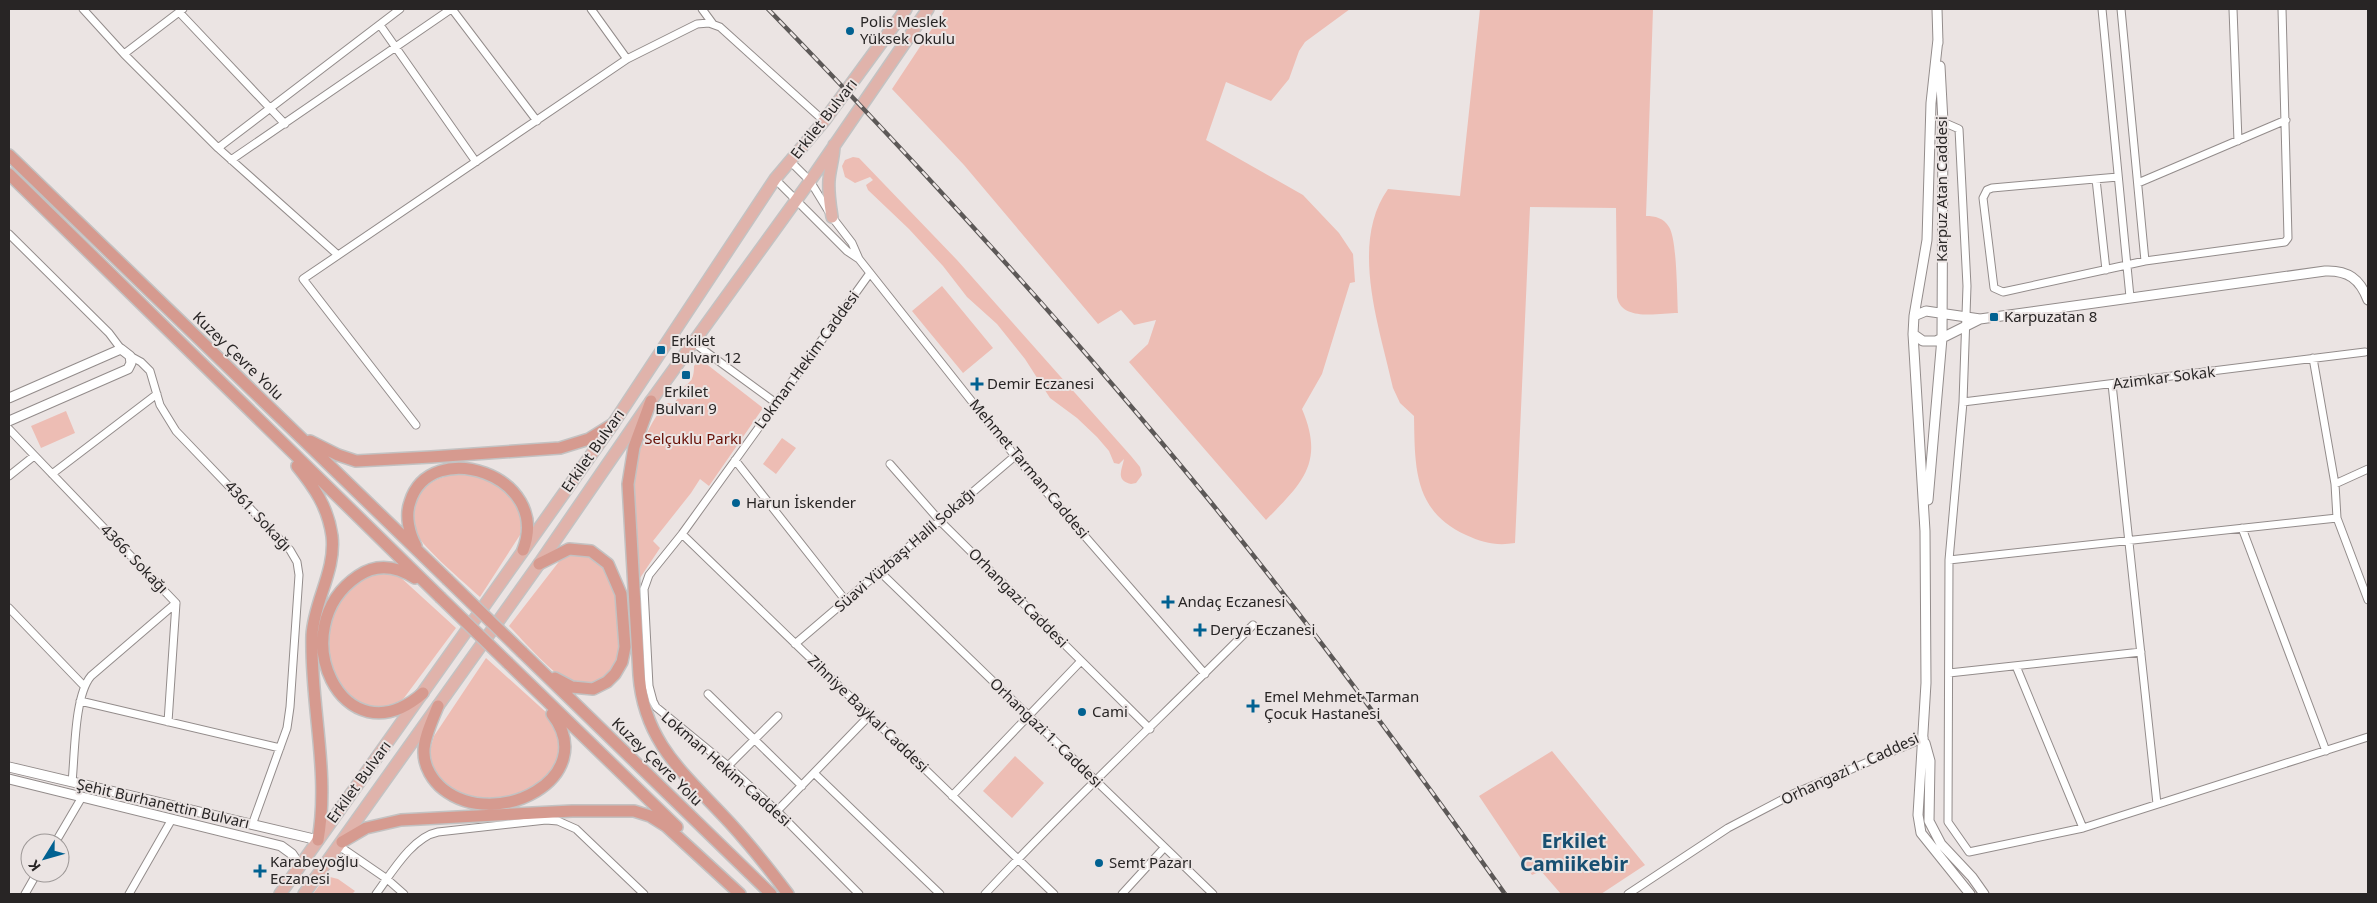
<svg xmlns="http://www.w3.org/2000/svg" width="2377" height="903" font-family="'Noto Sans',sans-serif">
  <rect width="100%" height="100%" fill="#ebe4e3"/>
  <path fill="#edbdb4" d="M 945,9 L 1350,9 L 1305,42 L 1299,51 L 1289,79 L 1271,101 L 1226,82 L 1206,140 L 1303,195 L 1339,233 L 1353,254 L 1355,282 L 1350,283 L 1322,374 L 1302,409 C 1325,463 1302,483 1266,520 L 1129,362 L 1148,344 L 1156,320 L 1134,325 L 1121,310 L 1098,324 L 964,165 L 892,89 Z
    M 1480,9 L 1653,9 L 1646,216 C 1655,216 1664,218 1669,227 C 1677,239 1677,295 1678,313 C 1659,313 1622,322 1617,297 L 1616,208 L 1530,207 L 1515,543 C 1497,546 1483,543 1466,535 C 1413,511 1415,466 1414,416 L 1400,403 L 1393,388 C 1380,328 1349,244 1388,189 L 1460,196 Z
    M 853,157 L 859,158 L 957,260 L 1131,456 L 1140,467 L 1142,475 L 1136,483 L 1131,484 C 1115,480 1122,470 1124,459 L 1119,464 L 1114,463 L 1109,451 L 1097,437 L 1077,418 L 1050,398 L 1025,359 L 997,324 L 967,297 L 943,266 L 909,229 L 868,190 L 866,185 L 873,180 L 870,177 L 855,183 L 845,177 L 842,166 L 845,160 Z
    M 942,286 L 993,348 L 963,373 L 912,311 Z
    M 700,359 L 763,408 L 709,486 L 700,479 L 691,493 L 653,541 L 660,548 L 640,578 L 632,481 C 634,461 651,415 668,403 L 673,404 L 680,396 L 681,390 C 690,381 694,381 694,366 Z
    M 66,411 L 75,433 L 41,448 L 31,426 Z
    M 782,438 L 796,448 L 776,474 L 763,464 Z
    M 457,474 C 492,476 528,494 520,535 L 480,597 C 465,583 424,549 416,533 C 411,523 412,509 416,499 C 424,483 439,477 457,474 Z
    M 581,553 C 586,555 592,556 596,558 C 624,575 638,684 585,684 C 582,684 577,685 574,684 C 554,677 524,641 509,626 L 561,559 L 571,554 Z
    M 386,573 L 399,576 L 456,628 L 404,698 L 399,703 L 379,709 L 354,702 L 333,675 L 326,636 L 335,606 L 361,580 L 373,574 Z
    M 486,658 L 548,714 L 559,737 L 559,757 L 551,773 L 524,794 L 488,801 L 455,792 L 440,779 L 432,766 L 429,753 L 434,736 Z
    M 1552,751 L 1645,865 L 1601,894 L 1561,894 L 1541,871 L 1532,875 L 1479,796 Z
    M 1015,756 L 1044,783 L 1012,818 L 983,791 Z
    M 330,877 L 338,879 L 355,891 L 352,894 L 313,894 L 324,879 Z"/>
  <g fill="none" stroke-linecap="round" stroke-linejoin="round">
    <g stroke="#938c8b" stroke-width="9">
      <path id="minor" d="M 83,9 L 124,54 L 218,148 L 338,255
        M 452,9 L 537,121
        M 591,9 L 627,59
        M 702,9 L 713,24
        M 2102,9 L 2130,297
        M 2121,9 L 2145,261
        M 2233,9 L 2238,141
        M 179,12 L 285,124
        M 380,25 L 476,162
        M 124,54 L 183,9
        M 1943,122 L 1959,129 L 1967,286 L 1963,402 L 1949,560 L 1948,822 L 1969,852 L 2083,828 L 2368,737
        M 218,148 L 400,9
        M 231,160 L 451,9
        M 790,161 L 810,181 L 832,217 L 852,243 L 859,259 L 1015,456 L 1205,674
        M 2118,177 L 1992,188 L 1987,190 L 1983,198 L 1994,288 L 2003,292 L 2145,261 L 2285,242 L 2288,238 L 2282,9
        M 775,179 L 847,251 L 859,259
        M 2096,179 L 2106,270
        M 2138,183 L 2286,120
        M 9,234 L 109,333 L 121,349
        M 694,343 L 776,403
        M 130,356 L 141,362 L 150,371 L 160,405 L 176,431 L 290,550 L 297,562 L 299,575 L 290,707 L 287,728 L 252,825
        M 2313,358 L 2335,484 L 2337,518 L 2368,600
        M 2112,384 L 2157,804
        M 1963,402 L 2365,352
        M 416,425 L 303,279 L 627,59 L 697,24 L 709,23 L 720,27 L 824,121
        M 9,429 L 176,603 L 168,722
        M 735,460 L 846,601
        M 890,464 L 940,521 L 1150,729
        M 52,474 L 157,394
        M 9,476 L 34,456
        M 2335,484 L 2368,469
        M 2242,528 L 2326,751
        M 682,534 L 1054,894
        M 1949,560 L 2337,518
        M 879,571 L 1213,894
        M 9,608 L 84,686
        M 795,644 L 1015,456
        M 2016,666 L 2083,828
        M 1949,673 L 2141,652
        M 708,694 L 802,786
        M 80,701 L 280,748
        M 728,766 L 778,716
        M 814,773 L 940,894
        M 72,782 C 75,755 74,696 91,676 L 176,603
        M 952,796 L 1081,661
        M 777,811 L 869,716
        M 55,843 L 82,797
        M 339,846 L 387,879 L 404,894
        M 25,894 L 37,873
        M 129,894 L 172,819
        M 376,894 C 391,874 412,837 438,832 L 546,820 L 558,821 L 576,829 L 644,894
        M 859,894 L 777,811 L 728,766 L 656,707 L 653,701 L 649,686 L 644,589 L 649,575 L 682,534 L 870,273
        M 985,894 C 1071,801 1164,715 1253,625
        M 1122,894 L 1164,848
        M 1628,894 L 1728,828 L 1793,794 L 1924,738"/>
    </g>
    <g stroke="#938c8b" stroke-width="11">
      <path id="tertiary" d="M 1937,9 L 1938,43
        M 1938,39 L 1931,103 L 1927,240 L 1914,316 L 1913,334 L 1925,531 L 1926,683 L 1918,815 L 1921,833 L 1970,894
        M 1914,316 L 1926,311 L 1980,319
        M 1913,334 L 1923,341 L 1936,341 L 1980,319 L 2325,271 C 2348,270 2360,279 2368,300
        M 9,398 L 121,349 L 130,356 L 131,363 L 128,369 L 9,421
        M 1928,500 L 1942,338 L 1943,122 L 1940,66
        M 1925,743 L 1930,761 L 1929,821 L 1941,844 L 1972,877 L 1984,894
        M 9,767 L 318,840
        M 9,779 L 281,846 L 292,854 L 300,866"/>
    </g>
    <g stroke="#c3c2c2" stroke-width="14">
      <path id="primary" d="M 832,217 C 830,204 828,193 829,180 C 830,168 834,157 834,145
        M 280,894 L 613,424 L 775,179 L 824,121 L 906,9
        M 304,894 L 539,564 L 651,401 L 810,181 L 928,9"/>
    </g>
    <g stroke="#c3c2c2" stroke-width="14">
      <path id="trunk" d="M 9,155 L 447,579
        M 9,174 L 440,597
        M 651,401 L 634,447 L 628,484 L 639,675 C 644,744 687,776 730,823 C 751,846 770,870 788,894
        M 310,441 L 338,455 L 356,461 L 431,457 L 560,448 L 589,439 L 613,424
        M 297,466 C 314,487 328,507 332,536 C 336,571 314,601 312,635 C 310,704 330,772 318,840
        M 416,546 C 409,533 405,516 410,502 C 430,436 552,475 523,550
        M 539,564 L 569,549 L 591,551 L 608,564 L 621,594 L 625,647 L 622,662 L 615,674 L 607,682 L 593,689 L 572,687 L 555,678
        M 415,578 C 396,566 377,563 358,576 C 281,628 343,763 423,693
        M 522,652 L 771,894
        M 508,663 L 677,827
        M 438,706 C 433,719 423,739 424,753 C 424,767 433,781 443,789 C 497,832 601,777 552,714
        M 342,842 L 366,828 L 401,820 L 572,811 L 634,811 L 650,816 L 666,826 L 740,894"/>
    </g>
    <use href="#minor" stroke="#fff" stroke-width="7"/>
    <use href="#tertiary" stroke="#fff" stroke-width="9"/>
    <use href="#primary" stroke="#e0b3ab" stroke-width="11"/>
    <use href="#trunk" stroke="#d69a8f" stroke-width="11"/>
    <g stroke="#5c5857" stroke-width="4.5">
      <path id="rail" d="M 768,9 C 921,167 1070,329 1209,500 C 1313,628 1410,760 1505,894"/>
    </g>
    <use href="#rail" stroke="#ebe4e3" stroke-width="2.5" stroke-dasharray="8" stroke-linecap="butt"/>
    <g stroke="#c3c2c2" stroke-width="14" stroke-linecap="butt">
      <path id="trunk-bridge" d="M 447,579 L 522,652
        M 440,597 L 508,663"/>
    </g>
    <use href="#trunk-bridge" stroke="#d69a8f" stroke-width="11"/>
  </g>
  <g fill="#016191" stroke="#ebe4e3" stroke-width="2">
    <circle cx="850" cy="31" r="5"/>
    <rect x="1989" y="312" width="10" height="10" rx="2.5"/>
    <rect x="656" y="345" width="10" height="10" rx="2.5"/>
    <rect x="681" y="370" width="10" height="10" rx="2.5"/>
    <path d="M974.5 376.5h5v5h5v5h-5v5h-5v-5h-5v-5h5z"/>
    <circle cx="736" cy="503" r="5"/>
    <path d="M1165.5 594.5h5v5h5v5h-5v5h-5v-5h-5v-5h5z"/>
    <path d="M1197.5 622.5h5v5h5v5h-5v5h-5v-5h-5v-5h5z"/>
    <path d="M1250.5 698.5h5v5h5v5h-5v5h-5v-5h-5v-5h5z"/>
    <circle cx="1082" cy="712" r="5"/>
    <circle cx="1099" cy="863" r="5"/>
    <path d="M257.5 863.5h5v5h5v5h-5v5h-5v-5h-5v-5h5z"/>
  </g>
  <g text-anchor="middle" stroke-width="4" stroke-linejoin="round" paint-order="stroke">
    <g font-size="15" fill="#282525" stroke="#ebe4e3" text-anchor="start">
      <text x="860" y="27">Polis Meslek<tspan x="860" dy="17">Yüksek Okulu</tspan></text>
      <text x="2004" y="322">Karpuzatan 8</text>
      <text x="671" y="346">Erkilet<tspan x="671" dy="17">Bulvarı 12</tspan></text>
      <text x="987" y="389">Demir Eczanesi</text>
      <text x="686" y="397" text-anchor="middle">Erkilet<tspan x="686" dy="17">Bulvarı 9</tspan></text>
      <text x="746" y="508">Harun İskender</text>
      <text x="1178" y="607">Andaç Eczanesi</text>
      <text x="1210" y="635">Derya Eczanesi</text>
      <text x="1264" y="702">Emel Mehmet Tarman<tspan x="1264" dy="17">Çocuk Hastanesi</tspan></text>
      <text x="1092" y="717">Cami</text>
      <text x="270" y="867">Karabeyoğlu<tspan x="270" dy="17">Eczanesi</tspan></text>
      <text x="1109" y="868">Semt Pazarı</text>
    </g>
    <g font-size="15" fill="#282525" stroke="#ebe4e3">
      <text transform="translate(824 119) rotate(-52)" y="5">Erkilet Bulvarı</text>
      <text transform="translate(1942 189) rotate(-90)" y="5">Karpuz Atan Caddesi</text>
      <text transform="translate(238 356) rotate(44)" y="5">Kuzey Çevre Yolu</text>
      <text transform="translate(807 360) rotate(-54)" y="5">Lokman Hekim Caddesi</text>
      <text transform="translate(2164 378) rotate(-7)" y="5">Azimkar Sokak</text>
      <text transform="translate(593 451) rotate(-55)" y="5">Erkilet Bulvarı</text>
      <text transform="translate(1029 469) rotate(50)" y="5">Mehmet Tarman Caddesi</text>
      <text transform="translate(258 516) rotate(47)" y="5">4361. Sokağı</text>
      <text transform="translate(905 550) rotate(-41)" y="5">Süavi Yüzbaşı Halil Sokağı</text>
      <text transform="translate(134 559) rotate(46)" y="5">4366. Sokağı</text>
      <text transform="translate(1018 598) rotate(45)" y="5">Orhangazi Caddesi</text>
      <text transform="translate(868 714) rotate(44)" y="5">Zihniye Baykal Caddesi</text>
      <text transform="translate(1046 733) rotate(44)" y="5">Orhangazi 1. Caddesi</text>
      <text transform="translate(657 762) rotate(44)" y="5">Kuzey Çevre Yolu</text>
      <text transform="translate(726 769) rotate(41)" y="5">Lokman Hekim Caddesi</text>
      <text transform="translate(1850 769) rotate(-25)" y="5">Orhangazi 1. Caddesi</text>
      <text transform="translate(359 782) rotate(-54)" y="5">Erkilet Bulvarı</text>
      <text transform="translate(163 804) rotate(13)" y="5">Şehit Burhanettin Bulvarı</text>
    </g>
    <g font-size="15" fill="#670f06" stroke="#ebe4e3">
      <text x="693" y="444">Selçuklu Parkı</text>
    </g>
    <g font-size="20" font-weight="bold" fill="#184f71" stroke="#ebe4e3">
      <text x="1574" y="848">Erkilet<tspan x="1574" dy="23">Camiikebir</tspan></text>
    </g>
  </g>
  <rect width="2377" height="903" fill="none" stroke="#282525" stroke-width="20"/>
  <g transform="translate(45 858) rotate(233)"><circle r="24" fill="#ebe4e3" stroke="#9d9897"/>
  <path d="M0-4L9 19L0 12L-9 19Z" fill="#016191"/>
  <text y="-8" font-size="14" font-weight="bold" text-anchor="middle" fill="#282525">K</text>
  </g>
</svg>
